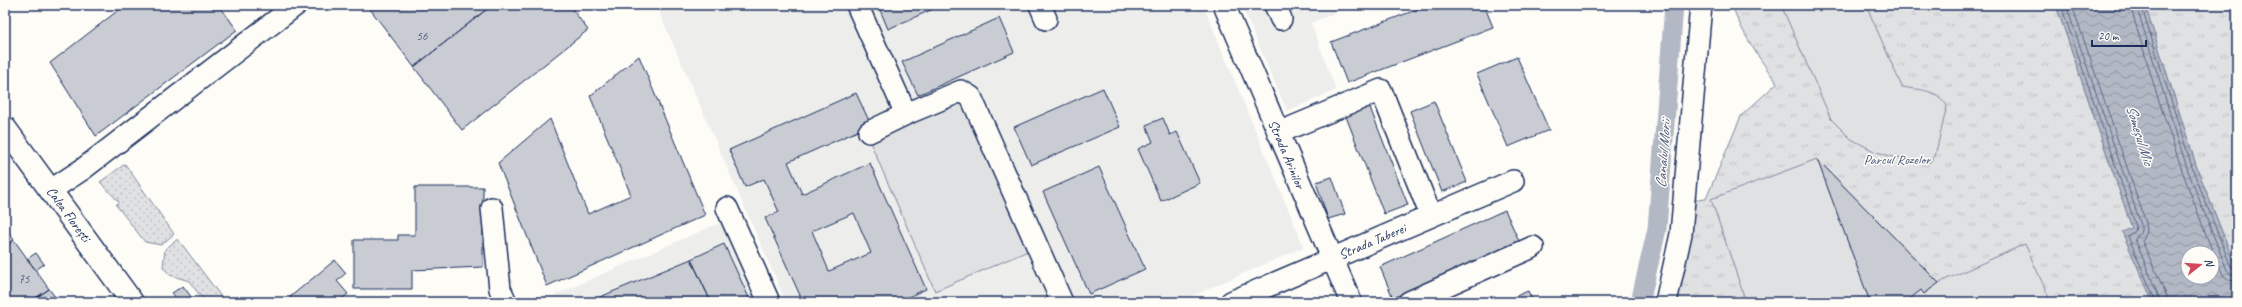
<svg xmlns="http://www.w3.org/2000/svg" width="2242" height="307" font-family="Caveat,sans-serif">
  <defs>
    <pattern id="grass-dots" width="8" height="8" patternUnits="userSpaceOnUse"><rect width="8" height="8" fill="#e0e1e3"/><path d="M2 2h.1M6 6h.1" fill="none" stroke="#c0c1c5" stroke-width="1.8" stroke-linecap="round"/></pattern>
    <pattern id="park-tufts" width="24" height="20" patternUnits="userSpaceOnUse"><rect width="24" height="20" fill="#e0e1e3"/><path d="M3 7l-1-3M5 7V3M7 7l1-3M15 17l-1-3M17 17v-4M19 17l1-3" fill="none" stroke="#c0c1c5"/></pattern>
    <pattern id="water-waves" width="16" height="10" patternUnits="userSpaceOnUse"><rect width="16" height="10" fill="#b3b8c5"/><path d="M0 5q4-4 8 0t8 0" fill="none" stroke="#9196a3"/></pattern>
  </defs>
  <rect width="100%" height="100%" fill="#fdfcf7"/>
  <filter id="ink" filterUnits="userSpaceOnUse"><feTurbulence type="fractalNoise" baseFrequency=".025" numOctaves="2"/><feDisplacementMap in="SourceGraphic" scale="8" xChannelSelector="R" yChannelSelector="G"/><feConvolveMatrix kernelMatrix="1 2 1 2 8 2 1 2 1" color-interpolation-filters="sRGB"/></filter>
  <g filter="url(#ink)">
    <path fill="#edeeec" d="M 656,5 L 1190,5 L 1193,12 L 1204,7 L 1304,247 L 1178,302 L 786,302 Z
      M 1241,5 L 1353,5 L 1311,23 L 1336,90 L 1287,111 Z
      M 724,221 L 758,302 L 541,302 L 541,301 Z"/>
    <path fill="url(#grass-dots)" stroke="#7e88a0" d="M 125,164 L 174,234 L 161,245 L 145,242 L 116,205 L 119,202 L 100,182 Z
      M 178,239 L 225,302 L 205,302 L 189,281 L 170,275 L 163,267 L 165,249 Z"/>
    <path fill="url(#park-tufts)" stroke="#7e88a0" d="M 1732,5 L 2056,5 L 2132,228 L 2123,233 L 2153,302 L 1674,302 L 1696,200 L 1706,199 L 1741,116 L 1777,83 C 1759,58 1742,34 1732,5 Z
      M 2145,5 L 2230,5 L 2237,12 L 2237,270 L 2197,168 Z"/>
    <path fill="#e0e1e3" stroke="#7e88a0" d="M 1781,5 L 1866,5 L 1902,87 C 1920,90 1937,89 1947,106 L 1935,156 L 1930,162 L 1896,158 L 1874,151 L 1851,139 L 1831,119 Z
      M 962,101 L 1028,251 L 935,291 L 870,142 Z
      M 1817,159 L 1938,283 L 2025,244 L 2051,302 L 1746,302 L 1711,199 Z"/>
    <path fill="url(#water-waves)" stroke="#76819c" fill-rule="evenodd" d="M 2056,5 L 2145,5 L 2197,168 L 2237,270 L 2237,302 L 2153,302 L 2122,232 L 2132,228 ZM 2188,253 L 2212,253 L 2212,277 L 2188,277 Z"/>
    <g fill="none" stroke-linecap="round" stroke-linejoin="round">
      <path stroke="#586687" stroke-width="1" d="M 2061,5 L 2136,226 L 2135,231 L 2128,236 L 2156,302
        M 2066,5 L 2141,225 L 2141,231 L 2135,239 L 2161,302
        M 2072,5 L 2146,223 L 2147,232 L 2142,241 L 2166,294 L 2168,302
        M 2130,5 L 2156,92 L 2183,173 L 2208,240 L 2223,275 L 2229,280 L 2237,281
        M 2136,5 L 2188,171 L 2227,270 L 2231,274 L 2237,275
        M 2141,5 L 2193,170 L 2231,267 L 2237,270"/>
      <path stroke="#b3b8c5" stroke-width="19" d="M 1640,302 L 1657,229 L 1674,5"/>
    </g>
    <path fill="#c9ccd3" stroke="#1b2f5e" fill-rule="evenodd" d="M 125,5 L 219,5 L 237,30 L 96,136 L 50,63 Z
      M 367,5 L 492,5 L 414,67 Z
      M 492,5 L 569,5 L 588,30 L 462,130 L 414,67 Z
      M 878,5 L 942,5 L 888,29 Z
      M 1429,5 L 1484,5 L 1493,27 L 1347,83 L 1331,42 Z
      M 999,18 L 1014,52 L 918,95 L 902,62 Z
      M 639,56 L 705,215 L 547,286 L 498,163 L 550,119 L 588,214 L 631,195 L 590,96 Z
      M 1517,57 L 1549,130 L 1508,147 L 1477,74 Z
      M 1103,88 L 1120,127 L 1031,165 L 1014,127 Z
      M 856,93 L 871,125 L 788,162 L 802,194 L 870,163 L 926,289 L 897,302 L 803,302 L 765,218 L 779,212 L 764,179 L 745,187 L 729,150 ZM 854,213 L 871,253 L 829,271 L 812,231 Z
      M 1434,101 L 1467,182 L 1442,192 L 1410,111 Z
      M 1369,105 L 1408,205 L 1384,214 L 1345,114 Z
      M 1163,118 L 1170,135 L 1177,132 L 1200,183 L 1161,201 L 1138,149 L 1153,142 L 1146,125 Z
      M 1817,159 L 1939,283 L 1924,294 L 1921,290 L 1906,302 L 1870,302 Z
      M 1099,167 L 1145,269 L 1089,294 L 1043,192 Z
      M 1332,177 L 1345,214 L 1328,219 L 1316,182 Z
      M 415,187 L 483,187 L 483,267 L 412,270 L 412,289 L 354,289 L 354,240 L 398,240 L 398,235 L 415,235 Z
      M 1505,210 L 1519,241 L 1393,298 L 1380,267 Z
      M 5,227 L 14,240 L 5,246 Z
      M 14,240 L 49,289 L 30,302 L 11,302 L 5,294 L 5,246 Z
      M 724,244 L 751,302 L 711,302 L 691,259 Z
      M 36,253 L 44,264 L 36,270 L 27,259 Z
      M 691,259 L 711,302 L 588,302 Z
      M 335,260 L 346,273 L 337,281 L 348,294 L 338,302 L 295,302 L 290,297 Z
      M 183,286 L 195,302 L 179,302 L 172,293 Z
      M 49,289 L 59,302 L 30,302 Z
      M 1528,291 L 1533,302 L 1502,302 Z"/>
    <g fill="none" stroke-linecap="round" stroke-linejoin="round">
      <g stroke="#1b2f5e" stroke-width="24">
        <path id="minor" d="M 857,5 L 906,114 L 961,91 L 971,97 L 1062,302
          M 1040,5 L 1046,19
          M 1224,5 L 1351,302
          M 1275,5 L 1281,19
          M 869,132 L 906,114
          M 1278,133 L 1381,90 L 1431,216
          M 51,190 L 83,169 L 296,5
          M 492,208 L 500,289 L 506,302
          M 727,208 L 769,302
          M 1231,302 L 1513,181
          M 1409,302 L 1533,247
          M 1666,302 L 1681,234 L 1701,5"/>
      </g>
      <g stroke="#1b2f5e" stroke-width="25">
        <path id="major" d="M 5,128 L 132,302"/>
      </g>
      <use href="#minor" stroke="#fdfcf7" stroke-width="21"/>
      <use href="#major" stroke="#fdfcf7" stroke-width="22"/>
    </g>
  </g>
  <g text-anchor="middle" stroke-width="3" stroke-linejoin="round" paint-order="stroke">
    <g font-size="12" fill="#46567b">
      <text x="422" y="40">56</text>
      <text x="24" y="283">75</text>
    </g>
    <g font-size="14" fill="#1b2f5e" stroke="#fdfcf7">
      <text transform="translate(1287 154) rotate(67)" y="5">Strada Arinilor</text>
      <text transform="translate(69 214) rotate(54)" y="5">Calea Florești</text>
      <text transform="translate(1372 241) rotate(-23)" y="5">Strada Taberei</text>
    </g>
    <g font-size="14" fill="#4c5c7f" stroke="#fdfcf7">
      <text x="1897" y="164">Parcul Rozelor</text>
    </g>
    <g font-size="15" font-style="italic" fill="#49587d" stroke="#fdfcf7">
      <text transform="translate(2140 135) rotate(73)" y="5">Someșul Mic</text>
      <text transform="translate(1663 154) rotate(-86)" y="5">Canalul Morii</text>
    </g>
  </g>
  <rect width="2242" height="307" fill="none" stroke="#fdfcf7" stroke-width="20"/>
  <rect x="10" y="10" width="2222" height="287" fill="none" stroke="#1b2f5e" stroke-width="1.5" filter="url(#ink)"/>
  <g transform="translate(2200 265) rotate(73)"><circle r="19" fill="#fdfcf7" stroke="#a3aaba"/>
  <path d="M0-3L7 15L0 10L-7 15Z" fill="#d1495b"/>
  <text y="-6" font-size="11" font-weight="bold" text-anchor="middle" fill="#1b2f5e">N</text>
  </g>
  <path d="M2092 40v6h54v-6" fill="none" stroke="#1b2f5e" stroke-width="2"/>
  <text x="2098" y="40" font-size="12" fill="#1b2f5e" stroke="#fdfcf7" stroke-width="3" paint-order="stroke">20 m</text>
</svg>
